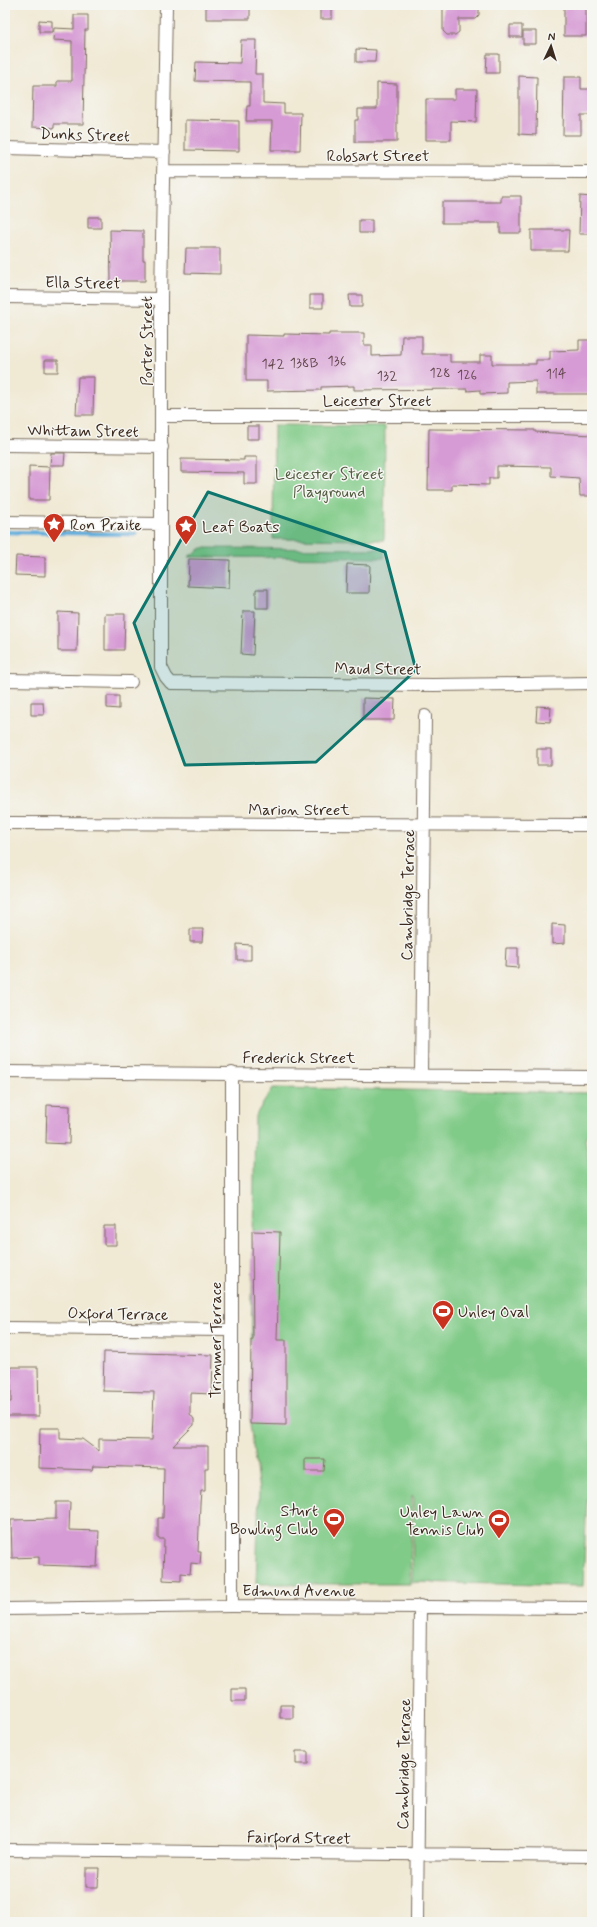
<svg xmlns="http://www.w3.org/2000/svg" width="597" height="1927" font-family="Mynerve,sans-serif">
  <rect width="100%" height="100%" fill="#f6f6f2"/>
  <filter id="ink" filterUnits="userSpaceOnUse"><feTurbulence type="fractalNoise" baseFrequency=".025" numOctaves="2"/><feDisplacementMap in="SourceGraphic" scale="8" xChannelSelector="R" yChannelSelector="G"/><feConvolveMatrix kernelMatrix="1 2 1 2 8 2 1 2 1" color-interpolation-filters="sRGB"/></filter>
  <filter id="wash" filterUnits="userSpaceOnUse"><feTurbulence type="fractalNoise" baseFrequency=".012" numOctaves="4" result="noise"/><feDisplacementMap in="SourceGraphic" scale="16" xChannelSelector="R" yChannelSelector="G"/><feGaussianBlur stdDeviation="0.9" result="paint"/><feColorMatrix in="noise" values="0 0 0 0 0 0 0 0 0 0 0 0 0 0 0 0 0 1.4 0 .05"/><feComposite in="paint" operator="in"/></filter>
  <g filter="url(#wash)">
    <rect width="100%" height="100%" fill="#f0e9d4"/>
    <path fill="#81cb88" stroke="#5e7a53" d="M 274,425 L 385,426 L 384,540 L 273,539 Z
      M 202,548 L 384,549 L 384,558 L 188,557 Z
      M 273,1088 L 592,1093 L 592,1135 L 585,1137 L 592,1188 L 592,1497 L 587,1499 L 583,1586 L 412,1582 L 414,1498 L 412,1495 L 410,1584 L 256,1584 L 259,1491 L 250,1424 L 255,1116 Z"/>
    <g fill="none" stroke-linecap="round" stroke-linejoin="round">
      <path stroke="#63aedc" stroke-width="4.5" d="M 5,532 L 136,534"/>
    </g>
    <g id="blocks">
      <path fill="#d69ad4" d="M 206,5 L 250,6 L 250,19 L 206,19 Z
        M 320,5 L 332,5 L 332,19 L 320,19 Z
        M 443,5 L 479,5 L 479,15 L 475,19 L 459,19 L 459,32 L 455,35 L 447,35 L 443,31 Z
        M 564,5 L 586,5 L 586,36 L 564,36 Z
        M 74,15 L 88,15 L 88,30 L 85,30 L 83,124 L 54,124 L 54,128 L 32,127 L 33,86 L 57,86 L 57,81 L 72,81 L 72,41 L 53,40 L 54,28 L 74,29 Z
        M 39,20 L 52,21 L 52,32 L 39,32 Z
        M 510,25 L 522,25 L 522,37 L 510,37 Z
        M 523,31 L 536,31 L 536,44 L 523,44 Z
        M 241,40 L 256,40 L 255,74 L 263,74 L 263,103 L 284,104 L 284,113 L 301,113 L 300,150 L 271,150 L 272,121 L 246,121 L 247,106 L 250,106 L 250,82 L 195,81 L 196,62 L 240,63 Z
        M 356,49 L 376,50 L 375,62 L 356,62 Z
        M 487,54 L 499,54 L 499,73 L 486,73 Z
        M 519,76 L 537,77 L 536,135 L 519,134 Z
        M 564,77 L 581,77 L 581,89 L 592,89 L 592,115 L 581,115 L 581,135 L 563,135 Z
        M 377,83 L 397,84 L 397,142 L 355,142 L 355,120 L 358,120 L 358,109 L 377,109 Z
        M 455,89 L 477,89 L 476,122 L 451,121 L 451,140 L 426,140 L 426,99 L 455,99 Z
        M 185,120 L 239,121 L 239,151 L 185,150 Z
        M 501,196 L 521,196 L 521,233 L 500,233 L 500,223 L 442,223 L 442,202 L 501,202 Z
        M 580,196 L 592,197 L 592,234 L 579,234 Z
        M 88,217 L 101,217 L 101,228 L 88,228 Z
        M 359,220 L 372,220 L 372,233 L 359,233 Z
        M 110,230 L 143,231 L 143,260 L 145,260 L 145,281 L 111,281 Z
        M 531,230 L 569,230 L 568,251 L 531,251 Z
        M 186,248 L 220,248 L 220,274 L 185,273 Z
        M 310,295 L 323,295 L 323,308 L 310,308 Z
        M 349,295 L 362,295 L 362,307 L 350,307 Z
        M 329,333 L 364,333 L 364,345 L 372,345 L 372,356 L 401,355 L 402,336 L 422,336 L 422,354 L 450,354 L 450,362 L 480,362 L 480,355 L 492,355 L 492,364 L 536,364 L 536,360 L 550,360 L 550,351 L 579,350 L 579,340 L 591,340 L 591,394 L 536,394 L 536,381 L 507,382 L 507,393 L 480,394 L 480,390 L 467,391 L 467,389 L 354,390 L 354,386 L 321,387 L 321,390 L 267,391 L 267,381 L 246,381 L 246,335 L 284,336 L 284,334 L 329,335 Z
        M 45,360 L 58,360 L 58,372 L 45,372 Z
        M 78,377 L 94,377 L 93,415 L 76,415 Z
        M 247,426 L 259,426 L 259,439 L 247,439 Z
        M 429,429 L 535,430 L 535,432 L 592,435 L 592,496 L 580,496 L 579,478 L 551,476 L 551,467 L 497,466 L 497,478 L 489,478 L 489,485 L 452,484 L 452,490 L 428,490 Z
        M 51,453 L 65,453 L 64,465 L 50,465 Z
        M 244,457 L 257,457 L 257,484 L 244,484 L 244,473 L 181,472 L 181,459 L 244,460 Z
        M 29,466 L 50,467 L 49,500 L 29,500 Z
        M 16,556 L 45,557 L 45,576 L 15,575 Z
        M 189,559 L 230,560 L 229,588 L 188,586 Z
        M 347,564 L 370,565 L 369,593 L 346,593 Z
        M 256,589 L 268,589 L 268,608 L 256,608 Z
        M 243,611 L 255,611 L 253,655 L 241,654 Z
        M 58,612 L 78,613 L 77,651 L 58,651 Z
        M 105,614 L 125,614 L 124,650 L 105,650 Z
        M 107,696 L 119,696 L 119,709 L 107,708 Z
        M 363,698 L 395,699 L 394,720 L 363,720 Z
        M 31,702 L 43,702 L 44,715 L 31,715 Z
        M 537,706 L 551,707 L 550,722 L 536,721 Z
        M 537,749 L 551,749 L 551,765 L 537,765 Z
        M 552,924 L 565,925 L 565,943 L 552,944 Z
        M 190,929 L 203,929 L 202,942 L 190,942 Z
        M 237,944 L 251,945 L 251,960 L 237,960 Z
        M 506,948 L 518,948 L 518,968 L 505,967 Z
        M 47,1105 L 70,1106 L 69,1144 L 46,1143 Z
        M 104,1226 L 116,1226 L 116,1245 L 104,1245 Z
        M 252,1231 L 280,1232 L 277,1340 L 286,1340 L 286,1425 L 250,1424 L 251,1340 L 253,1340 Z
        M 104,1352 L 213,1355 L 212,1394 L 190,1393 L 190,1414 L 194,1419 L 194,1425 L 173,1446 L 208,1446 L 208,1468 L 205,1468 L 205,1491 L 201,1491 L 200,1504 L 198,1552 L 201,1552 L 200,1564 L 191,1563 L 190,1574 L 181,1573 L 181,1581 L 163,1580 L 164,1539 L 158,1539 L 158,1518 L 163,1518 L 164,1468 L 93,1466 L 92,1470 L 39,1468 L 40,1428 L 60,1428 L 60,1438 L 83,1439 L 99,1451 L 99,1439 L 152,1440 L 154,1392 L 103,1391 Z
        M 11,1367 L 38,1367 L 39,1416 L 6,1416 L 6,1402 L 11,1402 Z
        M 305,1459 L 325,1459 L 324,1471 L 305,1471 Z
        M 56,1502 L 70,1502 L 69,1530 L 99,1531 L 97,1567 L 39,1565 L 39,1557 L 12,1558 L 11,1520 L 56,1519 Z
        M 232,1689 L 245,1689 L 245,1701 L 232,1701 Z
        M 280,1705 L 293,1705 L 293,1718 L 280,1718 Z
        M 296,1751 L 308,1751 L 308,1764 L 296,1764 Z
        M 86,1868 L 99,1868 L 98,1887 L 86,1887 Z"/>
    </g>
  </g>
  <g filter="url(#ink)">
    <use href="#blocks" fill-opacity="0" stroke="#7a6d5e" stroke-width="1"/>
    <g fill="none" stroke-linecap="round" stroke-linejoin="round">
      <g stroke="#7a6d5e" stroke-width="14">
        <path id="minor" d="M 166,5 L 161,299 L 161,667 L 166,677 L 171,683 L 434,685 L 592,683
          M 5,148 L 164,152
          M 163,171 L 592,172
          M 5,297 L 161,299
          M 162,416 L 592,416
          M 5,445 L 162,447
          M 5,522 L 161,524
          M 5,680 L 131,682
          M 5,823 L 592,825
          M 5,1072 L 592,1077
          M 232,1073 L 232,1606
          M 421,1074 L 425,716
          M 5,1328 L 231,1330
          M 5,1609 L 232,1606 L 592,1608
          M 5,1850 L 592,1856
          M 417,1922 L 420,1606"/>
      </g>
      <use href="#minor" stroke="#fff" stroke-width="12"/>
    </g>
  </g>
  <path fill="#0f766e" fill-opacity="0.2" stroke="#0f766e" stroke-width="3" stroke-linejoin="round" d="M 208,492 L 385,552 L 416,670 L 316,762 L 185,765 L 134,623 Z"/>
  <defs>
    <g id="sight-pin" transform="scale(1.15)"><path d="M0 17L-7.5 6A9.5 9.5 0 1 1 7.5 6Z" fill="#c8321e" stroke="#f6f6f2"/><path d="M0-6L1.8-2.2L6-1.7L2.9 1.2L3.7 5.4L0 3.3L-3.7 5.4L-2.9 1.2L-6-1.7L-1.8-2.2Z" fill="#fff"/></g>
    <g id="stadium-pin" transform="scale(1.15)"><path d="M0 17L-7.5 6A9.5 9.5 0 1 1 7.5 6Z" fill="#c8321e" stroke="#f6f6f2"/><path d="M0-5a6.5 5 0 1 0 0 10a6.5 5 0 1 0 0-10ZM-3.5-1.8h7v3.6h-7Z" fill="#fff"/></g>
  </defs>
  <g fill-rule="evenodd">
    <use href="#sight-pin" x="54" y="524"/>
    <use href="#sight-pin" x="186" y="526"/>
    <use href="#stadium-pin" x="443" y="1311"/>
    <use href="#stadium-pin" x="334" y="1519"/>
    <use href="#stadium-pin" x="499" y="1520"/>
  </g>
  <g text-anchor="middle" stroke-width="3" stroke-linejoin="round" paint-order="stroke">
    <g font-size="14" fill="#62464c">
      <text x="337" y="365">136</text>
      <text x="304" y="367">138B</text>
      <text x="273" y="368">142</text>
      <text x="440" y="377">128</text>
      <text x="556" y="378">114</text>
      <text x="467" y="379">126</text>
      <text x="387" y="380">132</text>
    </g>
    <g font-size="16" fill="#3b2a1e" stroke="#f6f6f2">
      <text transform="translate(85 134) rotate(2)" y="6">Dunks Street</text>
      <text x="378" y="161">Robsart Street</text>
      <text transform="translate(83 282) rotate(1)" y="6">Ella Street</text>
      <text transform="translate(146 341) rotate(-90)" y="6">Porter Street</text>
      <text x="377" y="406">Leicester Street</text>
      <text transform="translate(83 430) rotate(1)" y="6">Whittam Street</text>
      <text transform="translate(378 668) rotate(1)" y="6">Maud Street</text>
      <text x="299" y="815">Marion Street</text>
      <text transform="translate(407 895) rotate(-89)" y="6">Cambridge Terrace</text>
      <text x="299" y="1063">Frederick Street</text>
      <text transform="translate(118 1313) rotate(1)" y="6">Oxford Terrace</text>
      <text transform="translate(215 1340) rotate(-90)" y="6">Trimmer Terrace</text>
      <text x="299" y="1596">Edmund Avenue</text>
      <text transform="translate(403 1764) rotate(-89)" y="6">Cambridge Terrace</text>
      <text transform="translate(299 1837) rotate(1)" y="6">Fairford Street</text>
    </g>
    <g font-size="16" fill="#505a3e" stroke="#f6f6f2">
      <text x="329" y="479">Leicester Street<tspan x="329" dy="18">Playground</tspan></text>
    </g>
    <g font-size="16" fill="#3b2a1e" stroke="#f6f6f2" text-anchor="start">
      <text x="70" y="530">Ron Praite</text>
      <text x="202" y="532">Leaf Boats</text>
      <text x="458" y="1317">Unley Oval</text>
      <text x="318" y="1516" text-anchor="end">Sturt<tspan x="318" dy="18">Bowling Club</tspan></text>
      <text x="484" y="1517" text-anchor="end">Unley Lawn<tspan x="484" dy="18">Tennis Club</tspan></text>
    </g>
  </g>
  <rect width="597" height="1927" fill="none" stroke="#f6f6f2" stroke-width="20"/>
  <g transform="translate(551 46) rotate(4)" stroke="#f6f6f2" stroke-width="3" paint-order="stroke">
  <path d="M0-3L7 15L0 10L-7 15Z" fill="#3b2a1e"/>
  <text y="-6" font-size="11" font-weight="bold" text-anchor="middle" fill="#3b2a1e">N</text>
  </g>
</svg>
